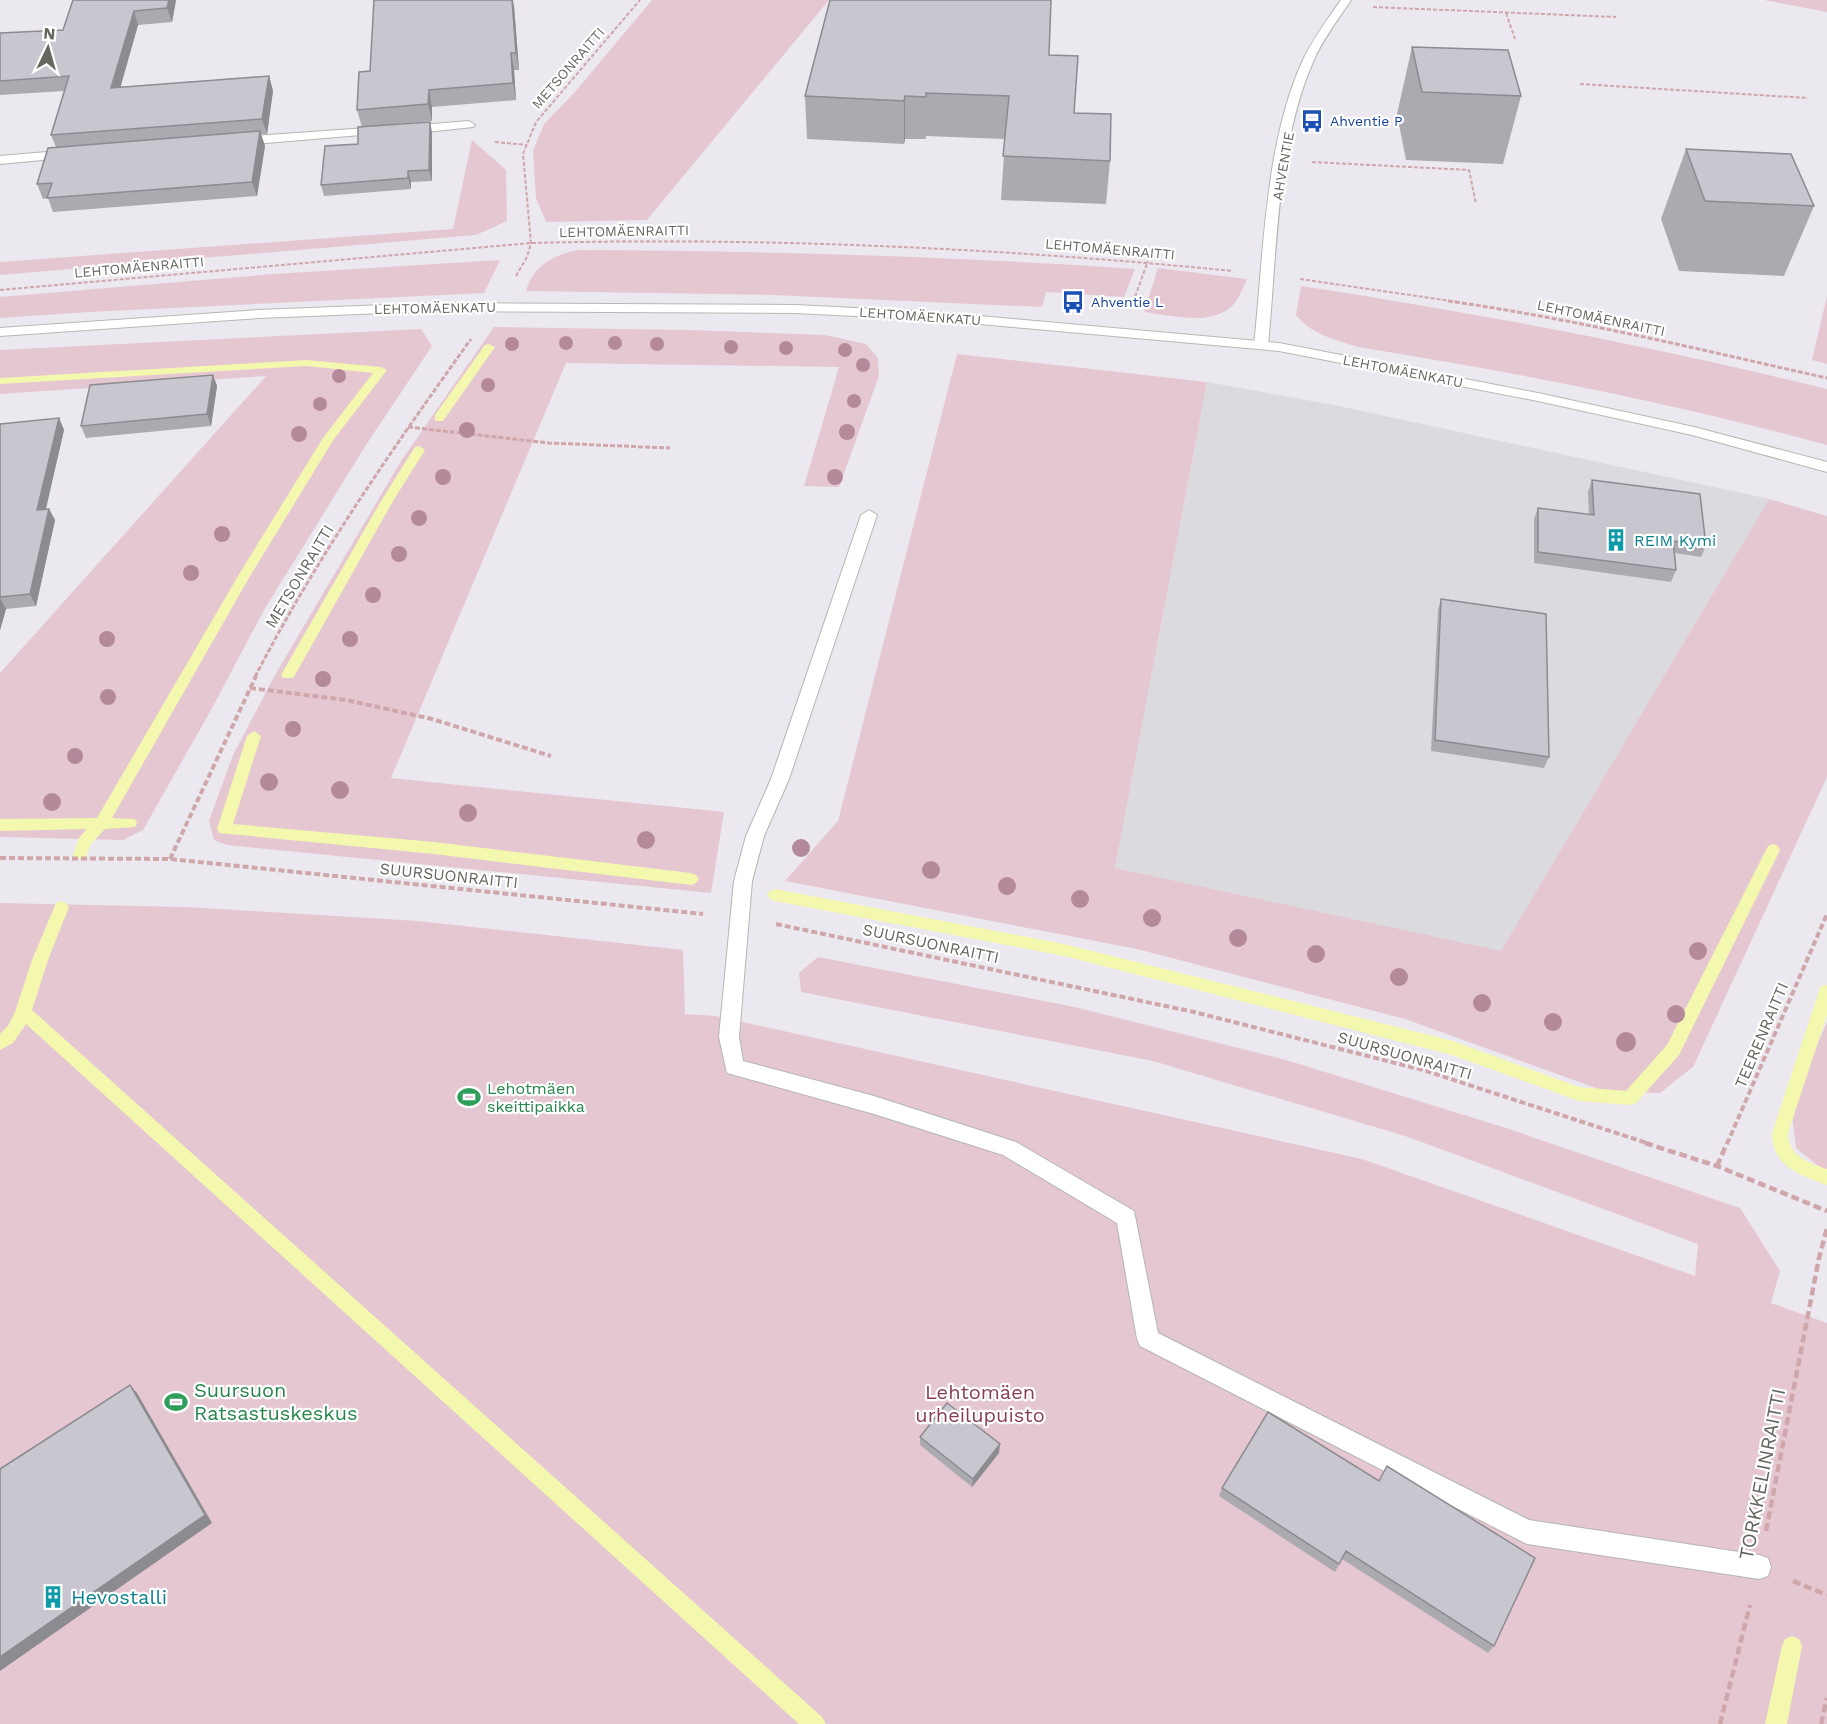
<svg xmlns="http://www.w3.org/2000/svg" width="1827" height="1724" font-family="'Work Sans',sans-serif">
  <rect width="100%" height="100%" fill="#ebe8f0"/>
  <path fill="#dbdadf" d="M 1207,382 L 1334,405 L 1769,499 L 1501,952 L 1115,868 Z"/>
  <path fill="#e5c7d2" d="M 652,0 L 829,0 L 647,220 L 546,222 L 536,198 L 533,151 L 544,124 L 575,92 Z
    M 1764,0 L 1827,0 L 1827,12 Z
    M 472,140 L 506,170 L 507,221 L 476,235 L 0,275 L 0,262 L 453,229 Z
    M 577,250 C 763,251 949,256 1135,269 L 1124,297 L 1046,292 L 1042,307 L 772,295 L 526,291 C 534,265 552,256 577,250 Z
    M 500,260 L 484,293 L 89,312 L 0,318 L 0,297 L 273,274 Z
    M 1158,268 L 1247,279 C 1242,290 1237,304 1227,310 C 1205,325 1169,315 1144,312 Z
    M 1301,286 C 1477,313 1653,346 1827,389 L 1827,445 C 1671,402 1518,373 1358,347 C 1334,339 1312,335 1296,315 Z
    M 1827,296 L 1827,364 L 1812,360 Z
    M 494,327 L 690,330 L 825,335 L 866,344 L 878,358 L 879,376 L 839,487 L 804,486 L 839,367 L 566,363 L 391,778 L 724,812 L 711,893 L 227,845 L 214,840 L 209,821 L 233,755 L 275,675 L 401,461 Z
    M 421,329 L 432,346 L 366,445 L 264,610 L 211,710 L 143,830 L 123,840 L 0,837 L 0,673 L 266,376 L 0,394 L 0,350 Z
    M 957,354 L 1207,382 L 1115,868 L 1501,951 L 1769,499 L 1827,516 L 1827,777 L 1693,1067 L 1660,1093 L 1604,1091 L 1405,1019 L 1137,949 L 785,881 L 838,821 Z
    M 0,903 L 186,907 L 418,921 L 683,950 L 685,1014 L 716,1016 L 1362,1159 L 1695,1276 L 1698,1244 L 1405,1136 L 1153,1061 L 801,992 L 799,973 L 818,957 L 1070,1006 L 1286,1060 L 1506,1128 L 1740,1208 L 1780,1271 L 1771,1303 L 1827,1323 L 1827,1724 L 0,1724 Z
    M 1827,1022 L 1827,1173 L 1796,1148 L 1791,1106 Z"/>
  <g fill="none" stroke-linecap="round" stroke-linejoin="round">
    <path fill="#f4f8af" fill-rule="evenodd" d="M 489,344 L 495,347 L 443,421 L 435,421 L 435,415 L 485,345 Z
      M 307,360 L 381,367 L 387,370 L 334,439 L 250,576 L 112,818 L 135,819 L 137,823 L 135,827 L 105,829 L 91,844 L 85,859 L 75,859 L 73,855 L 79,838 L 87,829 L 0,831 L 0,819 L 97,818 L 238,576 L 323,438 L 373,373 L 307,366 L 0,384 L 0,378 Z
      M 419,446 L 425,450 L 393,501 L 295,675 L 293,678 L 283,678 L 281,675 L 381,501 L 415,447 Z
      M 254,731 L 261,736 L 233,824 L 434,842 L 691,873 L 696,875 L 699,879 L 696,883 L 691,885 L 434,854 L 219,833 L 217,829 L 247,736 Z
      M 1773,844 L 1778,846 L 1780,850 L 1679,1055 L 1636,1103 L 1630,1105 L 1579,1101 L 1452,1055 L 1064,956 L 775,901 L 770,899 L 767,895 L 770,891 L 775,889 L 1064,944 L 1453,1041 L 1579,1087 L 1626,1091 L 1667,1045 L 1766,850 L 1768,846 Z
      M 61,901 L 66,903 L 69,907 L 48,960 L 32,1010 L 822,1717 L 826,1724 L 799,1724 L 26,1024 L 13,1043 L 0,1050 L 0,1034 L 8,1026 L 15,1012 L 32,960 L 56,903 Z
      M 1827,985 L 1827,1015 L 1788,1133 C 1789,1157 1807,1162 1827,1169 L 1827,1185 C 1800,1175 1772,1166 1772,1133 L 1819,991 L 1821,986 Z
      M 1792,1636 L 1799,1639 L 1802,1646 L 1787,1724 L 1765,1724 L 1782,1646 L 1785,1639 Z"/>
    <g stroke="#b4b6b0" stroke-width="2">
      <path id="lane" d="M 869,510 L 877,515 L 789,779 L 764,836 L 752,881 L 739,1037 L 743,1061 L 874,1096 L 1016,1142 L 1134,1211 L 1158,1333 L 1529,1520 L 1759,1555 L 1768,1558 L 1771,1567 L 1768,1576 L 1759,1579 L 1527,1544 L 1519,1540 L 1140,1346 L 1137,1339 L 1117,1223 L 1003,1155 L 874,1114 L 727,1073 L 719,1037 L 734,881 L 746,836 L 771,779 L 861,515 Z"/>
    </g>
    <g stroke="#b4b6b0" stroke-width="2">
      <path id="street" d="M 1341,0 L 1351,0 C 1338,20 1322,40 1313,62 C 1276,147 1277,254 1268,345 L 1261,349 L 1254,345 C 1264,254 1264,147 1302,62 C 1312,40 1327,20 1341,0 Z
        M 469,121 L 475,125 L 473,127 L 408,134 L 402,130 L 408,126 Z
        M 381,127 L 385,129 L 385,133 L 241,145 L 235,141 L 241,137 Z
        M 70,150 L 74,151 L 74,157 L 0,164 L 0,156 Z"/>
    </g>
    <g stroke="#b7b9b2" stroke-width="2">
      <path id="secondary" d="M 436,303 L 795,305 L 936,312 L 1279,343 L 1538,393 L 1694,427 L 1827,462 L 1827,472 L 1692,435 L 1538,401 L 1279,351 L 936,320 L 795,313 L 436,311 L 258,318 L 0,336 L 0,328 L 258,310 Z"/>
    </g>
    <path stroke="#cfa7ab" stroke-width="2" stroke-dasharray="4 2" stroke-linecap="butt" d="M 1373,7 L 1616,17
      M 1506,13 L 1515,39
      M 1580,84 L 1808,98
      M 495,142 L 527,145
      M 1312,162 L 1469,170 L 1476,204
      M 516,276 L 527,257 L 531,243 L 523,154 L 536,122 L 640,0
      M 1300,279 L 1458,302
      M 0,290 L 531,243 C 766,237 999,248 1233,271
      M 1133,302 L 1148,261"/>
    <path stroke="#cfa7ab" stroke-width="3" stroke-dasharray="5 2" stroke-linecap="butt" d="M 1448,301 C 1576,319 1701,350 1827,378
      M 1133,303 L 1134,301
      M 408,427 L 549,443 L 670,448
      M 255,677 C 316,558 393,448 471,339"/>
    <path stroke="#cfa7ab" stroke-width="4" stroke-dasharray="6 3" stroke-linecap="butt" d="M 250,688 L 346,700 L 432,719 L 551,756
      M 0,858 L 170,859 L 703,914
      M 170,859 L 256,676
      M 776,924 L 1194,1012 L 1423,1070 L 1650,1144
      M 1727,1144 L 1827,914"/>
    <path stroke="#cfa7ab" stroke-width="4.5" stroke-dasharray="8 4" stroke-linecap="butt" d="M 1645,1143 L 1717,1166 L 1827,1211
      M 1717,1166 L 1727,1143
      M 1766,1531 L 1819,1258 L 1827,1228
      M 1793,1581 L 1827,1595
      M 1720,1724 L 1750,1605
      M 1821,1724 L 1827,1698"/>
    <use href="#lane" fill="#fff" fill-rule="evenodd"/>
    <use href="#street" fill="#fff" fill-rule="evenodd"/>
    <use href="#secondary" fill="#fff" fill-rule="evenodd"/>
  </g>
  <g fill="#b48a9b">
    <circle cx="566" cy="343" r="7"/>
    <circle cx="615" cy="343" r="7"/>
    <circle cx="512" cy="344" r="7"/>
    <circle cx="657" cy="344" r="7"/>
    <circle cx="731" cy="347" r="7"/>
    <circle cx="786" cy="348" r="7"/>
    <circle cx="845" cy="350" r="7"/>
    <circle cx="863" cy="365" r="7"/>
    <circle cx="339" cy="376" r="7"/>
    <circle cx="488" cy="385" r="7"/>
    <circle cx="854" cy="401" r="7"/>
    <circle cx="320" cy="404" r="7"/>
    <circle cx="467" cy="430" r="8"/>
    <circle cx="847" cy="432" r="8"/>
    <circle cx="299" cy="434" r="8"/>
    <circle cx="443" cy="477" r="8"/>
    <circle cx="835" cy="477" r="8"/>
    <circle cx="419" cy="518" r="8"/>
    <circle cx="222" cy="534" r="8"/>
    <circle cx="399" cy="554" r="8"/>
    <circle cx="191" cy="573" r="8"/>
    <circle cx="373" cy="595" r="8"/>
    <circle cx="107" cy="639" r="8"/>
    <circle cx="350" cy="639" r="8"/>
    <circle cx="323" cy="679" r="8"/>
    <circle cx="108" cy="697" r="8"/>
    <circle cx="293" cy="729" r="8"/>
    <circle cx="75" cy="756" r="8"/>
    <circle cx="269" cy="782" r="9"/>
    <circle cx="340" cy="790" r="9"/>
    <circle cx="52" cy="802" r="9"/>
    <circle cx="468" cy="813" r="9"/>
    <circle cx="646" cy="840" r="9"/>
    <circle cx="801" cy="848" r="9"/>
    <circle cx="931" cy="870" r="9"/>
    <circle cx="1007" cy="886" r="9"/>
    <circle cx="1080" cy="899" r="9"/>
    <circle cx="1152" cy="918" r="9"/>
    <circle cx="1238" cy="938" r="9"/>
    <circle cx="1698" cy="951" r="9"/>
    <circle cx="1316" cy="954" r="9"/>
    <circle cx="1399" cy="977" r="9"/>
    <circle cx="1482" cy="1003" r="9"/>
    <circle cx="1676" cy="1014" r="9"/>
    <circle cx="1553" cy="1022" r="9"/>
    <circle cx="1626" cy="1042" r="10"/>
  </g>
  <path fill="#acaab1" d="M 73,0 L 176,0 L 172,22 L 138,25 L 120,87 L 269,76 L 273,91 L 267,134 L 261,134 L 265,146 L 257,196 L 53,212 L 48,198 L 43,199 L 37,184 L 56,147 L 51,135 L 64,91 L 0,95 L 0,33 L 63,30 Z
    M 514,6 L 519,70 L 514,70 L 516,100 L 432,107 L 432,121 L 362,127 L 357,110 L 370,71 Z
    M 1412,47 L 1521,96 L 1503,164 L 1406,160 L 1397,114 Z
    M 1049,55 L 1074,113 L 1110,161 L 1106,204 L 1001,200 L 1005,139 L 926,136 L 926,139 L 905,139 L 904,144 L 807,139 L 805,96 Z
    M 432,132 L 432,181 L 411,182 L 411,189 L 324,196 L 321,185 L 358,144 Z
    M 1686,149 L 1814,206 L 1784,276 L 1679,271 L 1661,219 Z
    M 213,375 L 217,386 L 211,426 L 86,438 L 81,426 Z
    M 59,418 L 64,430 L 45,509 L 49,509 L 55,520 L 36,606 L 6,609 L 0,630 L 0,424 Z
    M 1592,480 L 1706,546 L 1701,557 L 1675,553 L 1676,570 L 1671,582 L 1534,563 L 1534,519 L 1538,508 L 1589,515 L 1588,492 Z
    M 1441,599 L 1549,757 L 1544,768 L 1431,751 L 1438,610 Z
    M 1268,1412 L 1494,1646 L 1488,1653 L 1342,1559 L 1335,1572 L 1219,1496 L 1222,1488 Z
    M 920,1437 L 999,1453 L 972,1487 L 920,1445 Z"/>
  <path fill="#8c8b90" d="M 169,0 L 176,0 L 172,22 L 167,8 Z
    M 512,0 L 513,0 L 514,6 L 519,70 L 516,53 Z
    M 134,11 L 138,25 L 116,103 L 111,88 Z
    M 511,53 L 514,70 L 516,100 L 513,83 Z
    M 269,76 L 273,91 L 267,134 L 262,119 Z
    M 429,90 L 432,107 L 432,121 L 428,104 Z
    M 905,96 L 905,139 L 904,144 L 904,101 Z
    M 430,122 L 432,132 L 432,181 L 429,170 Z
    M 260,131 L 265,146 L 257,196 L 252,182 Z
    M 408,171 L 411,182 L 411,189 L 408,178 Z
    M 213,375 L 217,386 L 211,426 L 207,414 Z
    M 59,418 L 64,430 L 43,522 L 37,510 Z
    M 49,509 L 55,520 L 36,606 L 30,594 Z
    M 0,598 L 6,609 L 0,630 Z
    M 130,1385 L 137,1393 L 212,1523 L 0,1671 L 0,1657 Z
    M 1000,1444 L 999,1453 L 972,1487 L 973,1479 Z"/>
  <path fill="#c8c6ce" stroke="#8c8b90" stroke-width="1.5" d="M 73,0 L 169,0 L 167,8 L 134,11 L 111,88 L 269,76 L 262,119 L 51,135 L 69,76 L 0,81 L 0,33 L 63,30 Z
    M 374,0 L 512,0 L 516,53 L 511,53 L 513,83 L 429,90 L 428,104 L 357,110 L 359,72 L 370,71 Z
    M 830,0 L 1051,0 L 1049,55 L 1078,56 L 1074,113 L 1111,114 L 1110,161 L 1003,156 L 1009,96 L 926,93 L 926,97 L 905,96 L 904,101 L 805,96 Z
    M 1412,47 L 1508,50 L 1521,96 L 1422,92 Z
    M 430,122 L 429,170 L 408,171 L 408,178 L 321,185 L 325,146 L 358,144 L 358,127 Z
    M 260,131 L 252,182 L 47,198 L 52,183 L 37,184 L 48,148 Z
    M 1686,149 L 1791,154 L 1814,206 L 1705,201 Z
    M 213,375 L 207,414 L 81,426 L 90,385 Z
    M 59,418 L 37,510 L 49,509 L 30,594 L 0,597 L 0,424 Z
    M 1592,480 L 1700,494 L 1706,546 L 1673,541 L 1676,570 L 1538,552 L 1538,508 L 1594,515 Z
    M 1441,599 L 1546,614 L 1549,757 L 1435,740 Z
    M 130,1385 L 205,1515 L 0,1657 L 0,1469 Z
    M 947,1403 L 1000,1444 L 973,1479 L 920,1437 Z
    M 1268,1412 L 1379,1481 L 1387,1466 L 1535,1558 L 1494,1646 L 1346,1551 L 1339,1564 L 1222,1488 Z"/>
  <defs>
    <g id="bus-bare" transform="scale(1.8)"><path d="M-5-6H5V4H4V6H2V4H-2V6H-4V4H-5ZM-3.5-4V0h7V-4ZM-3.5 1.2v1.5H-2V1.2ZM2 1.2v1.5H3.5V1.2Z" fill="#1a4fb4" stroke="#fff" stroke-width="2.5" paint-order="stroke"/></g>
    <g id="building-bare" transform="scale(1.8)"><path d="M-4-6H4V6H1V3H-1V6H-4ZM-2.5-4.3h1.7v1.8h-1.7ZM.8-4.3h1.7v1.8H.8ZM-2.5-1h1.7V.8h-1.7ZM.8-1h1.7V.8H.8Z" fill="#0f9aa8" stroke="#fff" stroke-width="2.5" paint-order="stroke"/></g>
    <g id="stadium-bare" transform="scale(1.8)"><path d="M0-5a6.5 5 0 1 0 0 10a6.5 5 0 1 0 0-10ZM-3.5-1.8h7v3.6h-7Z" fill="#2e9e5b" stroke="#fff" stroke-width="2.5" paint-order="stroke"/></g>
  </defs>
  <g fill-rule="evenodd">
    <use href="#bus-bare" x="1312" y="121"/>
    <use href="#bus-bare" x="1073" y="302"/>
    <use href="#building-bare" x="1616" y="540"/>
    <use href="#stadium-bare" x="469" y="1097"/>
    <use href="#stadium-bare" x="176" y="1402"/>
    <use href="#building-bare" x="53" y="1597"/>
  </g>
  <g text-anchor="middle" stroke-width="4.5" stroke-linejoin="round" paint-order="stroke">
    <g font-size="14" fill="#65675f" stroke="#fff">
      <text transform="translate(568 68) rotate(-49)" y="5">METSONRAITTI</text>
      <text transform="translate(1283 166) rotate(-80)" y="5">AHVENTIE</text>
      <text transform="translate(624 231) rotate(-1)" y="5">LEHTOMÄENRAITTI</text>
      <text transform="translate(1110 249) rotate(5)" y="5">LEHTOMÄENRAITTI</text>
      <text transform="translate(139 267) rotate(-5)" y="5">LEHTOMÄENRAITTI</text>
      <text transform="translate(435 308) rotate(-1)" y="5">LEHTOMÄENKATU</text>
      <text transform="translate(920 316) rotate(4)" y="5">LEHTOMÄENKATU</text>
      <text transform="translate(1601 318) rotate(12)" y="5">LEHTOMÄENRAITTI</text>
      <text transform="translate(1403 371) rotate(11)" y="5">LEHTOMÄENKATU</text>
    </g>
    <g font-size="14" fill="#164399" stroke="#fff" text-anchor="start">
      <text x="1330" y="126">Ahventie P</text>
      <text x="1091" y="307">Ahventie L</text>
    </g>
    <g font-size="16" fill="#0d838f" stroke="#fff" text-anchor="start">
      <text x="1634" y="546">REIM Kymi</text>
    </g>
    <g font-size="16" fill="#65675f" stroke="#fff">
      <text transform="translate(299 576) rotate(-59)" y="6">METSONRAITTI</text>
      <text transform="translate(449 875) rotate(6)" y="6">SUURSUONRAITTI</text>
      <text transform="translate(931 943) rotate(12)" y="6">SUURSUONRAITTI</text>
      <text transform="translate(1761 1035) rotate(-67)" y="6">TEERENRAITTI</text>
      <text transform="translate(1405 1055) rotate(16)" y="6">SUURSUONRAITTI</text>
    </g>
    <g font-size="16" fill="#27864d" stroke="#fff" text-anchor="start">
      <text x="487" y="1094">Lehotmäen<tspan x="487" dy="18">skeittipaikka</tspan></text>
    </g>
    <g font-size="20" fill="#27864d" stroke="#fff" text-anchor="start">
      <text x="194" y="1397">Suursuon<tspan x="194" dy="23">Ratsastuskeskus</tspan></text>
    </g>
    <g font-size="20" fill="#873e56" stroke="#fff">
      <text x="980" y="1399">Lehtomäen<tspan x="980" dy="23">urheilupuisto</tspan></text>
    </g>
    <g font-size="20" fill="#65675f" stroke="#fff">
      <text transform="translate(1762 1474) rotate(-79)" y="7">TORKKELINRAITTI</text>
    </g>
    <g font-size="20" fill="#0d838f" stroke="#fff" text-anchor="start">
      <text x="71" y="1604">Hevostalli</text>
    </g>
  </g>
  <g transform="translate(48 48) rotate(5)" stroke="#ffffff" stroke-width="4.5" paint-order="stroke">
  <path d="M0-4.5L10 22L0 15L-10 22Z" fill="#65675f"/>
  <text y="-9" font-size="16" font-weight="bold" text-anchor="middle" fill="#65675f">N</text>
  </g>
</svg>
